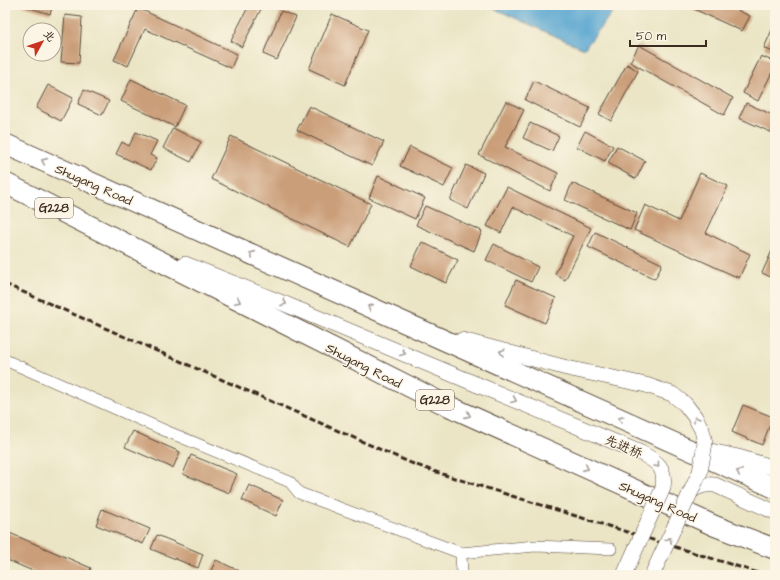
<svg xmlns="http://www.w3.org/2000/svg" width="780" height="580" font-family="'Architects Daughter','LXGW WenKai TC',sans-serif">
  <rect width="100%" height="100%" fill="#fcf5e5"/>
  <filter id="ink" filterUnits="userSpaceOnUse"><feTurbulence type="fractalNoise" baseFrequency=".025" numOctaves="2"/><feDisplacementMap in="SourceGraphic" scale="8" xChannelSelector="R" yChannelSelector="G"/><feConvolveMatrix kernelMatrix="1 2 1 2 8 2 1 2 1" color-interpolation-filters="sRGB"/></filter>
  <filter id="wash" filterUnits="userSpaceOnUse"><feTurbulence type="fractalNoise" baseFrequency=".012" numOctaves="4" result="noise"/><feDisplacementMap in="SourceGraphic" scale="16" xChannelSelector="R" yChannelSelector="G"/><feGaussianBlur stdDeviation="0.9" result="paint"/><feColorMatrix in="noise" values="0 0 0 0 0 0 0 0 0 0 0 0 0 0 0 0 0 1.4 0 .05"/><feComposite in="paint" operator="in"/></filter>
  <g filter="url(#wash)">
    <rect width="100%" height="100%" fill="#ebe5c6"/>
    <path fill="#57a5d0" stroke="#496877" d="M 486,5 L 618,5 L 584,49 Z"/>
    <g id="blocks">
      <path fill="#ca9e79" d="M 20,5 L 53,5 L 50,14 Z
        M 249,5 L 263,5 L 242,47 L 231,41 Z
        M 685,5 L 726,5 L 750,16 L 742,31 Z
        M 138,8 L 237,54 L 231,68 L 145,29 L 128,66 L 114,60 Z
        M 281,11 L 296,17 L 277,60 L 263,54 Z
        M 332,14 L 368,30 L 345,85 L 309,69 Z
        M 65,15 L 82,17 L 79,63 L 61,62 Z
        M 775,23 L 775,53 L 764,48 Z
        M 639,45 L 733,98 L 724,115 L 630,62 Z
        M 761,56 L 775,62 L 775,66 L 758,101 L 743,93 Z
        M 627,64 L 638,71 L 611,121 L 599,114 Z
        M 131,79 L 185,105 L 175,127 L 121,101 Z
        M 534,81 L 590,108 L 580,127 L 525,100 Z
        M 48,85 L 73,98 L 61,121 L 36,108 Z
        M 84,90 L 109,101 L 102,115 L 78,104 Z
        M 506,101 L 524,110 L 505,147 L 558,173 L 550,191 L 479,155 Z
        M 746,103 L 775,116 L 775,134 L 739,118 Z
        M 309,106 L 384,142 L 372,166 L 297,130 Z
        M 530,123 L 559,136 L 552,151 L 523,138 Z
        M 173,128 L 201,142 L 191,162 L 163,148 Z
        M 585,131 L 613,146 L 605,161 L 577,147 Z
        M 136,132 L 157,141 L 150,155 L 157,158 L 151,170 L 116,154 L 122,142 L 129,146 Z
        M 231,136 L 371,204 L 350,247 L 211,179 Z
        M 617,146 L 645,161 L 636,179 L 608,163 Z
        M 410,147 L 453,168 L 444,187 L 400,166 Z
        M 466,165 L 484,173 L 468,209 L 450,200 Z
        M 700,173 L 728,186 L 706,233 L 750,254 L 739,278 L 634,230 L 645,205 L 679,221 Z
        M 378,176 L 425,198 L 415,219 L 369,198 Z
        M 572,183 L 637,213 L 630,230 L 565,200 Z
        M 507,187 L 591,228 L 565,280 L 555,274 L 573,236 L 513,207 L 501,233 L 487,226 Z
        M 425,206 L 482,231 L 474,251 L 416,225 Z
        M 595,232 L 662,264 L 655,279 L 588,247 Z
        M 422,242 L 458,260 L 446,283 L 411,266 Z
        M 494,244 L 538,267 L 531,282 L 486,260 Z
        M 775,244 L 775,279 L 762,273 Z
        M 516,280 L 556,298 L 545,323 L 505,305 Z
        M 743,405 L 773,417 L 762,445 L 732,432 Z
        M 133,431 L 180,452 L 173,468 L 125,447 Z
        M 191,455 L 237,474 L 229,493 L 183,474 Z
        M 249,485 L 283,500 L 276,516 L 242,500 Z
        M 102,509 L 150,529 L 143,544 L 96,525 Z
        M 5,531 L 91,568 L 88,575 L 42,575 L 5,559 Z
        M 157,535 L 203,554 L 198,568 L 151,549 Z
        M 216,560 L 248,575 L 209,575 Z"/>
    </g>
  </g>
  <g filter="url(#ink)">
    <use href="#blocks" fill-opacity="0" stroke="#554637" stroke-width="1"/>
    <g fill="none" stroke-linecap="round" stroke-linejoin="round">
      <g stroke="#554637" stroke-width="12">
        <path id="street" d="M 5,360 L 166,431 L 290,482 L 299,493 L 461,553 L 535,546 L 611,549
          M 461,553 L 462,575"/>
      </g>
      <g stroke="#554637" stroke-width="16">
        <path id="secondary" d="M 185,264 L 285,304 L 478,385
          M 462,340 L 567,368
          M 702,449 L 738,457 L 775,468
          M 690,492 C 699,486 704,484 715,485 L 775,512"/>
      </g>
      <g stroke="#554637" stroke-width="22">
        <path id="highway" d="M 5,144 L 775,488
          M 5,183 L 442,403 L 715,526 L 775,549"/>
      </g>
      <use href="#street" stroke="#fff" stroke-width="11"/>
      <use href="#secondary" stroke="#fff" stroke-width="15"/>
      <use href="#highway" stroke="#fff" stroke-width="20"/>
      <path stroke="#3b2a1e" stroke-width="3" stroke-dasharray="6 3" stroke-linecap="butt" d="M 5,284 L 411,463 L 448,476 L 765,575"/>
      <g stroke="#554637" stroke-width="16" stroke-linecap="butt">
        <path id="secondary-bridge" d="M 567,368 L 646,385 L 672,394 L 685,404 L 695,417 L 702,430 L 705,443 L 700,472 L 652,575
          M 478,385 L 641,453 C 658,462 666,468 663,488 L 624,575"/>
      </g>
      <use href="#secondary-bridge" stroke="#fff" stroke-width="15"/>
    </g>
    <defs><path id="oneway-chevron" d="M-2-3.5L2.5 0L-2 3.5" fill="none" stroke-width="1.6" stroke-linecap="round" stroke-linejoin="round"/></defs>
    <g stroke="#a79f9a">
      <use href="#oneway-chevron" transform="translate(44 161) rotate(-156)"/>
      <use href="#oneway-chevron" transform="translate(252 254) rotate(-156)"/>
      <use href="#oneway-chevron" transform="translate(238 301) rotate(27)"/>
      <use href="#oneway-chevron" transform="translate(284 303) rotate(22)"/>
      <use href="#oneway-chevron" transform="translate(370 307) rotate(-156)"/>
      <use href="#oneway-chevron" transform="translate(502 352) rotate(-164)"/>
      <use href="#oneway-chevron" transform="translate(403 353) rotate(23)"/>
      <use href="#oneway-chevron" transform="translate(514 400) rotate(23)"/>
      <use href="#oneway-chevron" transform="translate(468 415) rotate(24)"/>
      <use href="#oneway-chevron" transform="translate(621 419) rotate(-156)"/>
      <use href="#oneway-chevron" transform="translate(696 419) rotate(-120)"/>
      <use href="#oneway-chevron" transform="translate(657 465) rotate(49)"/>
      <use href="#oneway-chevron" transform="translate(586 468) rotate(24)"/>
      <use href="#oneway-chevron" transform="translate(739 472) rotate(-156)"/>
      <use href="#oneway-chevron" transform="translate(669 540) rotate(-65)"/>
    </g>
  </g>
  <g text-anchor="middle" stroke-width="3" stroke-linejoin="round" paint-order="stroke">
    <g fill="#fcf5e5" stroke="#75675a" stroke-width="1">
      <rect x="35" y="198" width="38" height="20" rx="3"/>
      <rect x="416" y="390" width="38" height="20" rx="3"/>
    </g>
    <g font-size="12" font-weight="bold" fill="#3b2a1e">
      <text x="54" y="212">G228</text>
      <text x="435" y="404">G228</text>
    </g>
    <g font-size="13" fill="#3b2a1e" stroke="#fcf5e5">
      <text transform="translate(94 184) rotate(24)" y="5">Shugang Road</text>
      <text transform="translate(364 365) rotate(27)" y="5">Shugang Road</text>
      <text transform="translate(624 446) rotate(23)" y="5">先进桥</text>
      <text transform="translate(658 501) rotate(24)" y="5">Shugang Road</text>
    </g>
  </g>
  <rect width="780" height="580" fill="none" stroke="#fcf5e5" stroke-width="20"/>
  <g transform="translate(42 42) rotate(50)"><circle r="19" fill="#fcf5e5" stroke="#afa495"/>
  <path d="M0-3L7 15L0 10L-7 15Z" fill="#c8321e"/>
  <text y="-6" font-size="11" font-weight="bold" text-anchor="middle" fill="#3b2a1e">北</text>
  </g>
  <path d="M630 40v6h76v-6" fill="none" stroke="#3b2a1e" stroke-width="2"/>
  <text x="636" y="40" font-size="12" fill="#3b2a1e" stroke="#fcf5e5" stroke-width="3" paint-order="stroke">50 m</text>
</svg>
